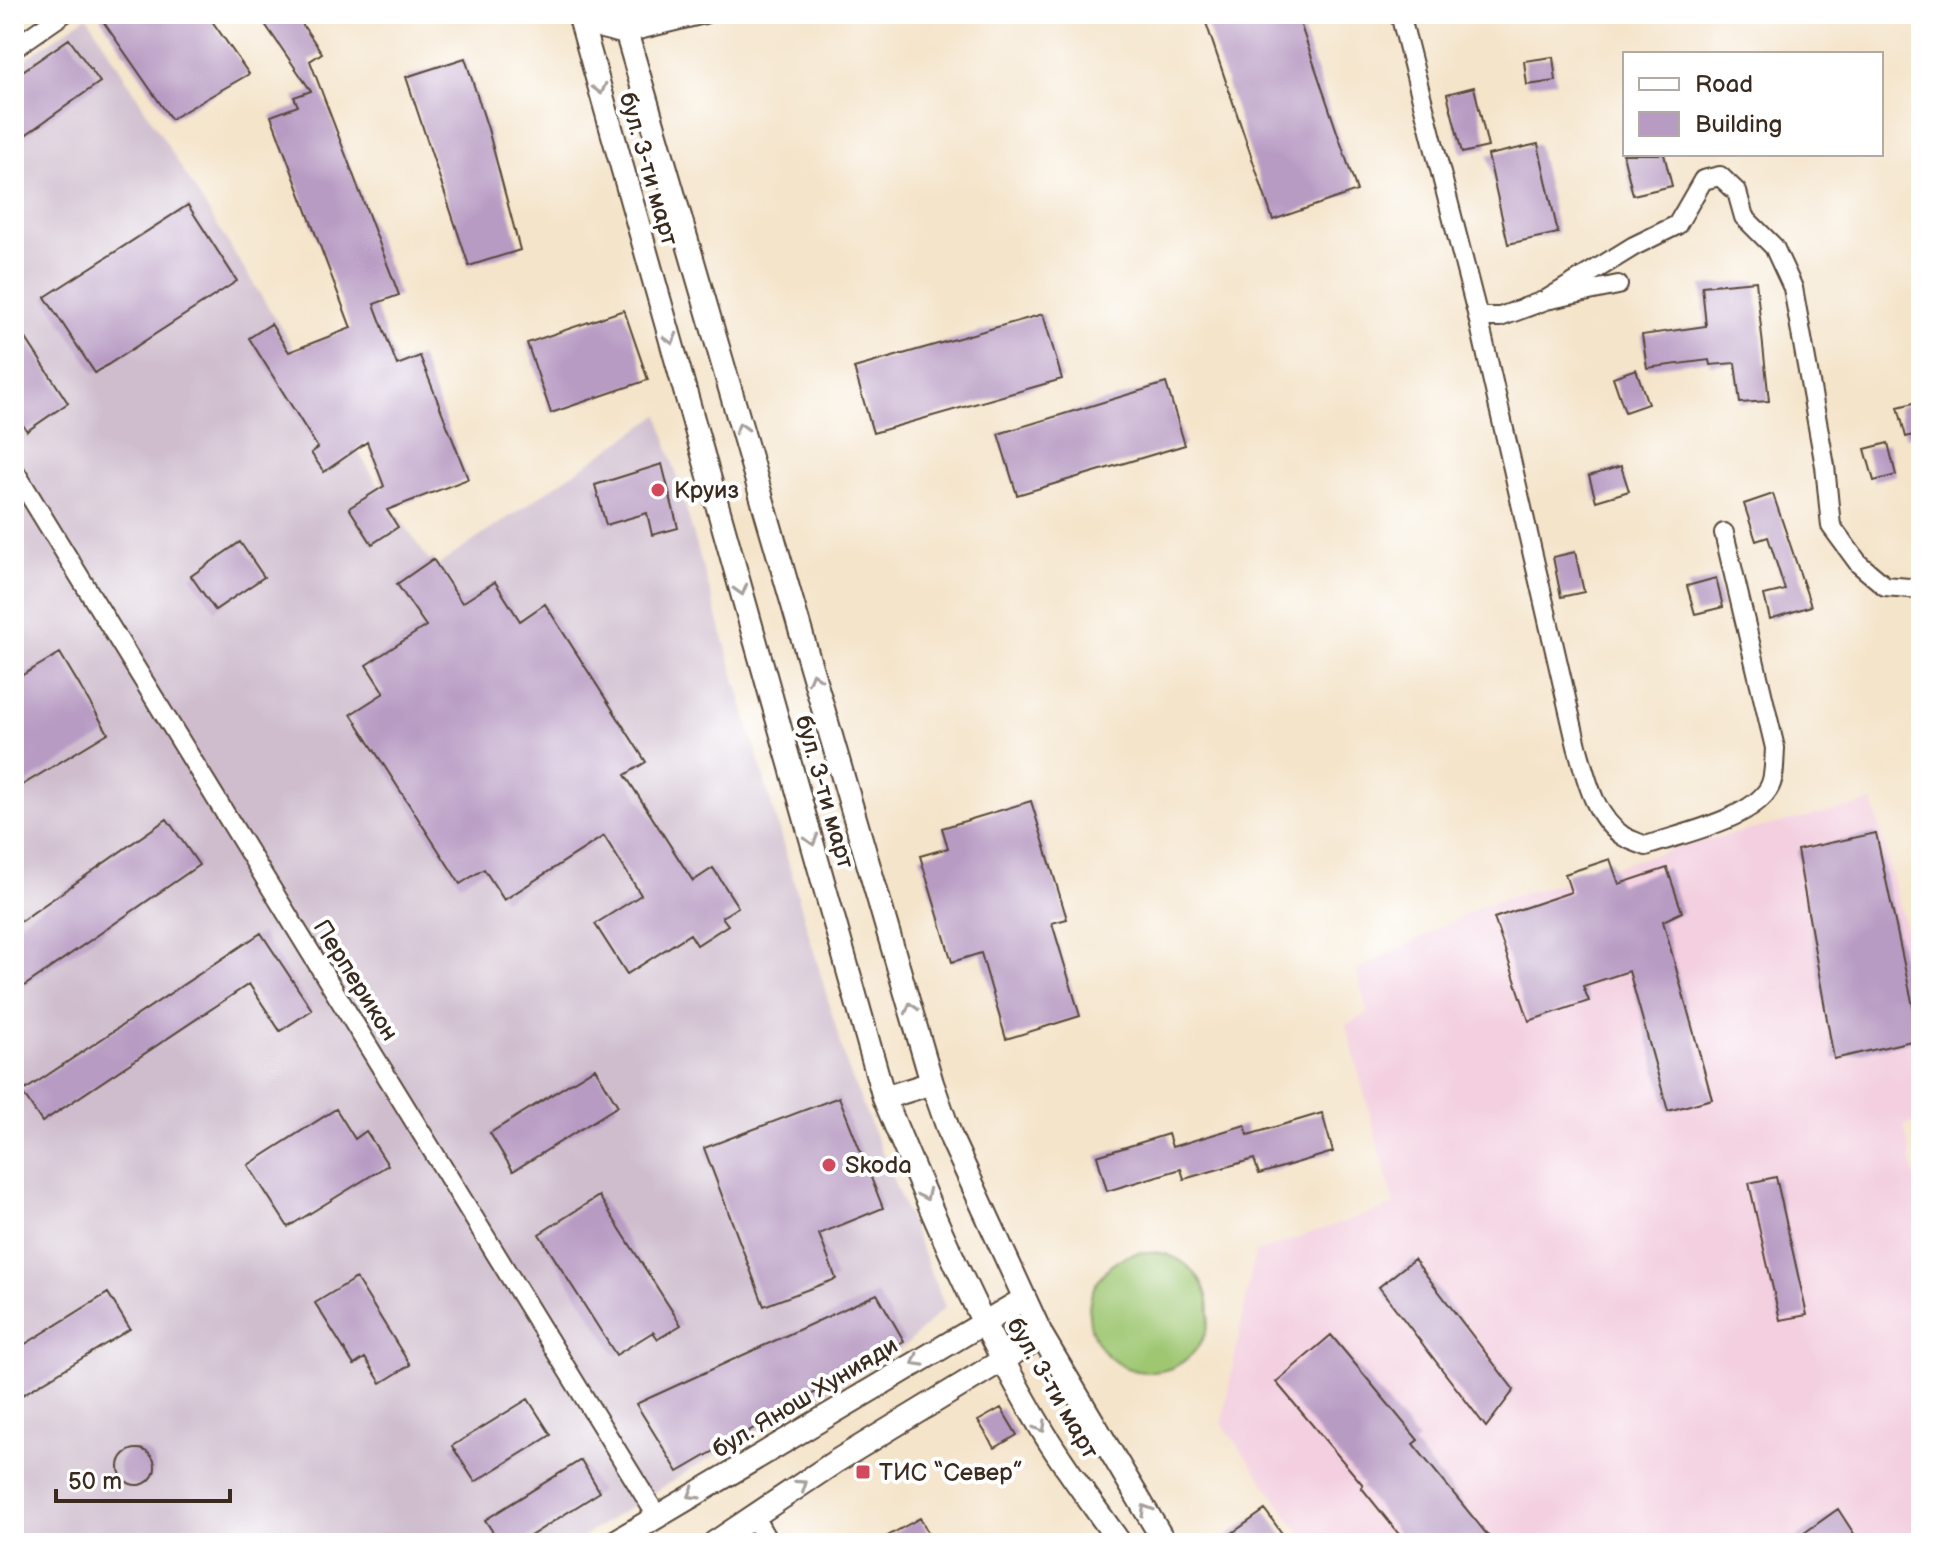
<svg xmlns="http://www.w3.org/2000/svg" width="1935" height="1557" font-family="'Balsamiq Sans',sans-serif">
  <rect width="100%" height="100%" fill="#fff"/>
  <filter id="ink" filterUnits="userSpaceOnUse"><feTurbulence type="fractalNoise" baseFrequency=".0125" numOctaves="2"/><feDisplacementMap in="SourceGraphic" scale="16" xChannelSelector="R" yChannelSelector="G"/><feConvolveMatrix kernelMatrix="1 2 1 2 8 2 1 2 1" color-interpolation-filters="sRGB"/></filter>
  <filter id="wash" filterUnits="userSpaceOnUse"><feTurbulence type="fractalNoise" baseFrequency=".006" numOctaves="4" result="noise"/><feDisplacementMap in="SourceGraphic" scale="32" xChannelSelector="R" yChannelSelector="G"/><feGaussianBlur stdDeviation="1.8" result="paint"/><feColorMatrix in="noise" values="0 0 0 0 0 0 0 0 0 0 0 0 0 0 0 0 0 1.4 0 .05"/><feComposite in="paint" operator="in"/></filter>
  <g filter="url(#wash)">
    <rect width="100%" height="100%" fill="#f4e4ca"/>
    <path fill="#f3cfdf" d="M 1873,802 L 1921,989 L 1921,1120 L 1904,1125 L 1921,1206 L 1921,1543 L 1307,1543 L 1222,1423 L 1255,1252 L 1394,1205 L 1346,1025 L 1367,1013 L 1357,970 L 1482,906 L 1697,842 Z"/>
    <path fill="#cfbdce" d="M 87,16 L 393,508 L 434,568 L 659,415 L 848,1069 L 945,1307 L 905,1346 L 682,1475 L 573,1543 L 14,1543 L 14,67 Z"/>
    <path fill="#9fc772" stroke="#6d7848" stroke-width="2" d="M1089 1312a60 60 0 1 1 120 0a60 60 0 1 1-120 0Z"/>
    <g id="blocks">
      <path fill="#b89bc3" d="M 98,14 L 207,14 L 249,74 L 171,119 Z
        M 258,14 L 295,14 L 322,53 L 310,61 L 399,295 L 374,304 L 397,365 L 420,356 L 468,479 L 387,510 L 398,527 L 372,544 L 349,508 L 384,486 L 367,442 L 324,472 L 311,453 L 318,448 L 249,338 L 271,324 L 289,352 L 351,328 L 271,116 L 298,106 L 294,97 L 311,91 Z
        M 1203,14 L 1297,14 L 1357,191 L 1273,220 Z
        M 69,39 L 100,82 L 14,143 L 14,77 Z
        M 1553,57 L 1556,81 L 1527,85 L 1524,61 Z
        M 465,58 L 488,129 L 520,250 L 469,266 L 406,77 Z
        M 1474,87 L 1488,147 L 1462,153 L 1447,94 Z
        M 1538,144 L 1558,233 L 1508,244 L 1488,155 Z
        M 1623,154 L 1664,154 L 1672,186 L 1633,195 Z
        M 188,205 L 237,281 L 95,373 L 45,297 Z
        M 1756,281 L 1769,401 L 1740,403 L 1735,363 L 1710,365 L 1709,360 L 1647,368 L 1642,335 L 1706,326 L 1702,286 Z
        M 624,310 L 648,380 L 551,413 L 527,343 Z
        M 1043,314 L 1062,379 L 873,433 L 854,368 Z
        M 14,320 L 68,403 L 27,431 L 14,412 Z
        M 1636,369 L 1648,404 L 1625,412 L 1613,377 Z
        M 1166,383 L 1185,445 L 1017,495 L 998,434 Z
        M 1921,401 L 1921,433 L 1906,437 L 1898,407 Z
        M 1888,443 L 1896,475 L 1874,481 L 1865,449 Z
        M 662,464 L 678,528 L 652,535 L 647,513 L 606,525 L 595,485 Z
        M 1621,466 L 1629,491 L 1596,501 L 1589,476 Z
        M 1773,494 L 1811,606 L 1770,619 L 1764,595 L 1785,590 L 1768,537 L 1756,541 L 1744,504 Z
        M 240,542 L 264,577 L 215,610 L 191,576 Z
        M 1575,552 L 1584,592 L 1561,597 L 1553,557 Z
        M 433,559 L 462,603 L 495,582 L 520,621 L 545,604 L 646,762 L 625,775 L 693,881 L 713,868 L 738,907 L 722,917 L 728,925 L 697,945 L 690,934 L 627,974 L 595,924 L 641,895 L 604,836 L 504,900 L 484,869 L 460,884 L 351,714 L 384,693 L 366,665 L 426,626 L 397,584 Z
        M 1716,578 L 1723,607 L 1695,614 L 1687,586 Z
        M 60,653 L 108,733 L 14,790 L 14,680 Z
        M 1031,801 L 1067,919 L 1052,923 L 1080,1016 L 1006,1039 L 981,953 L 952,962 L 920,856 L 948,848 L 942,828 Z
        M 167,819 L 199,865 L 14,993 L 14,926 Z
        M 1876,833 L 1920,1039 L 1834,1059 L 1797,850 Z
        M 1610,859 L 1619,884 L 1667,868 L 1682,912 L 1663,921 L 1712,1099 L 1668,1111 L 1629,971 L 1583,986 L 1589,1001 L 1529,1021 L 1494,918 L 1571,892 L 1565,874 Z
        M 261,933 L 312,1010 L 280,1031 L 249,984 L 42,1122 L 22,1092 Z
        M 595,1068 L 618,1106 L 513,1171 L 490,1133 Z
        M 839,1097 L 883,1208 L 819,1234 L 836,1279 L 764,1306 L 704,1148 Z
        M 336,1109 L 355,1139 L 366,1131 L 388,1165 L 288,1227 L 248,1165 Z
        M 1322,1113 L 1333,1152 L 1259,1174 L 1254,1159 L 1184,1179 L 1181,1169 L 1107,1191 L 1097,1156 L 1168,1134 L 1172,1147 L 1245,1125 L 1248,1135 Z
        M 1776,1177 L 1807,1315 L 1780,1320 L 1749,1183 Z
        M 599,1196 L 681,1325 L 658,1339 L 653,1332 L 616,1355 L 539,1234 Z
        M 1414,1259 L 1514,1390 L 1486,1427 L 1379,1287 Z
        M 356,1278 L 410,1365 L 381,1383 L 365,1358 L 354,1365 L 315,1303 Z
        M 108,1293 L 130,1329 L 14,1400 L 14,1351 Z
        M 877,1294 L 904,1341 L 678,1472 L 636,1404 Z
        M 1331,1335 L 1418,1440 L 1413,1444 L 1494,1543 L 1406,1543 L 1361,1487 L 1363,1485 L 1276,1382 Z
        M 528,1399 L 551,1435 L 475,1482 L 452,1446 Z
        M 1001,1408 L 1017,1435 L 995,1448 L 978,1421 Z
        M119 1467a18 18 0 1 1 36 0a18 18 0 1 1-36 0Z
        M 581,1460 L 600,1492 L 519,1543 L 500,1543 L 485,1520 Z
        M 1838,1509 L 1860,1543 L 1790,1543 Z
        M 1265,1510 L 1289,1543 L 1218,1543 Z
        M 920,1518 L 934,1543 L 875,1543 Z"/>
    </g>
  </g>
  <g filter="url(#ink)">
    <use href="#blocks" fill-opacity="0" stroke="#574638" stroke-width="2"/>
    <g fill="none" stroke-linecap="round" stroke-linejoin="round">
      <g stroke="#574638" stroke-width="22">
        <path id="minor" d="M 1400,14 L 1478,317 L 1577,746 C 1586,777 1594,817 1623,836 C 1629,840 1639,843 1646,846 C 1680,834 1754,819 1770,786 C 1775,776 1774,760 1775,748 L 1724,533
          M 626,33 L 704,14
          M 14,48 L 63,14
          M 1546,300 L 1634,246 L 1677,225 L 1703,180 L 1720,176 L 1737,192 L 1744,217 L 1774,247 L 1793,288 L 1825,466 L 1831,526 L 1859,564 L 1885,586 L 1921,589
          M 1478,317 L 1500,317 L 1546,300 L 1618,285
          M 14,470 L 657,1516
          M 754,1517 L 769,1543"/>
      </g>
      <g stroke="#574638" stroke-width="26">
        <path id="tertiary" d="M 579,14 L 884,1098 C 931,1211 980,1327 1044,1433 C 1067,1471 1094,1506 1120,1543
          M 583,14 L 602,27 L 626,33
          M 621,14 L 932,1083 L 952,1140 L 1042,1336 L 1165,1543
          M 884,1098 L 932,1083
          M 613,1543 L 1024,1299
          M 714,1543 L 835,1462 L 1042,1336"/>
      </g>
      <use href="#minor" stroke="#fff" stroke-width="18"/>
      <use href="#tertiary" stroke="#fff" stroke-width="22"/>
    </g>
    <defs><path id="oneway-chevron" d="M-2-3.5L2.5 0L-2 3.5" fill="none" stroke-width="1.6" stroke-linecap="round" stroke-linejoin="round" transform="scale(2)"/></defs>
    <g stroke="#a79f9a">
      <use href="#oneway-chevron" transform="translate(600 89) rotate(75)"/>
      <use href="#oneway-chevron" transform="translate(671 339) rotate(74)"/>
      <use href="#oneway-chevron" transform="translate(741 428) rotate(-106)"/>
      <use href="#oneway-chevron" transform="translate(741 590) rotate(74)"/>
      <use href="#oneway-chevron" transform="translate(814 678) rotate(-106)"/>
      <use href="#oneway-chevron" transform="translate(812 840) rotate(74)"/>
      <use href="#oneway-chevron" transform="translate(911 1008) rotate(-106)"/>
      <use href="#oneway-chevron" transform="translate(925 1195) rotate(65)"/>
      <use href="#oneway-chevron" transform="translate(917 1361) rotate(150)"/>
      <use href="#oneway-chevron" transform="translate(1041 1427) rotate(59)"/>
      <use href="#oneway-chevron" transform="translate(802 1485) rotate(-34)"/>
      <use href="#oneway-chevron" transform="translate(693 1494) rotate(149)"/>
      <use href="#oneway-chevron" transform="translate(1146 1510) rotate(-121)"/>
    </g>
  </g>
  <g fill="#d1495b" stroke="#fff" stroke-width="3">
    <circle cx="658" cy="490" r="8"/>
    <circle cx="829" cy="1165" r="8"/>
    <rect x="855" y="1464" width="16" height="16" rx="4"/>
  </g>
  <g text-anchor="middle" stroke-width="8" stroke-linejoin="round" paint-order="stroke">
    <g font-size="24" fill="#3b2a1e" stroke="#fff">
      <text transform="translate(649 169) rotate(74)" y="8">бул. 3-ти март</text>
      <text transform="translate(825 792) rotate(74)" y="8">бул. 3-ти март</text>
      <text transform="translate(356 980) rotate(58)" y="8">Перперикон</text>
      <text transform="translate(1053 1388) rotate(60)" y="8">бул. 3-ти март</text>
      <text transform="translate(805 1397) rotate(-31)" y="8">бул. Янош Хунияди</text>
    </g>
    <g font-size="24" fill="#3b2a1e" stroke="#fff" text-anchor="start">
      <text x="674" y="498">Круиз</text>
      <text x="845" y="1173">Skoda</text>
      <text x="879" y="1480">ТИС “Север”</text>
    </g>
  </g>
  <rect width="1935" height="1557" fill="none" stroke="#fff" stroke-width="48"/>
  <rect x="1623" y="52" width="260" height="104" fill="#ffffff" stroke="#b1aaa5" stroke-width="2"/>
  <rect x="1639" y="78" width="40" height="12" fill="#ffffff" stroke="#b1aaa5" stroke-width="2"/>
  <text x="1695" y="92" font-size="24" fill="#3b2a1e">Road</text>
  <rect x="1639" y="112" width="40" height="24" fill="#b89bc3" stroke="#b1aaa5" stroke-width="2"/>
  <text x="1695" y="132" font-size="24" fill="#3b2a1e">Building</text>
  <path d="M56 1489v12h174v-12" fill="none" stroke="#3b2a1e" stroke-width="4"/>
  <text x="68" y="1489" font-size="24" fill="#3b2a1e" stroke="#ffffff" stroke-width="6" paint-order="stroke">50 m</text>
</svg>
